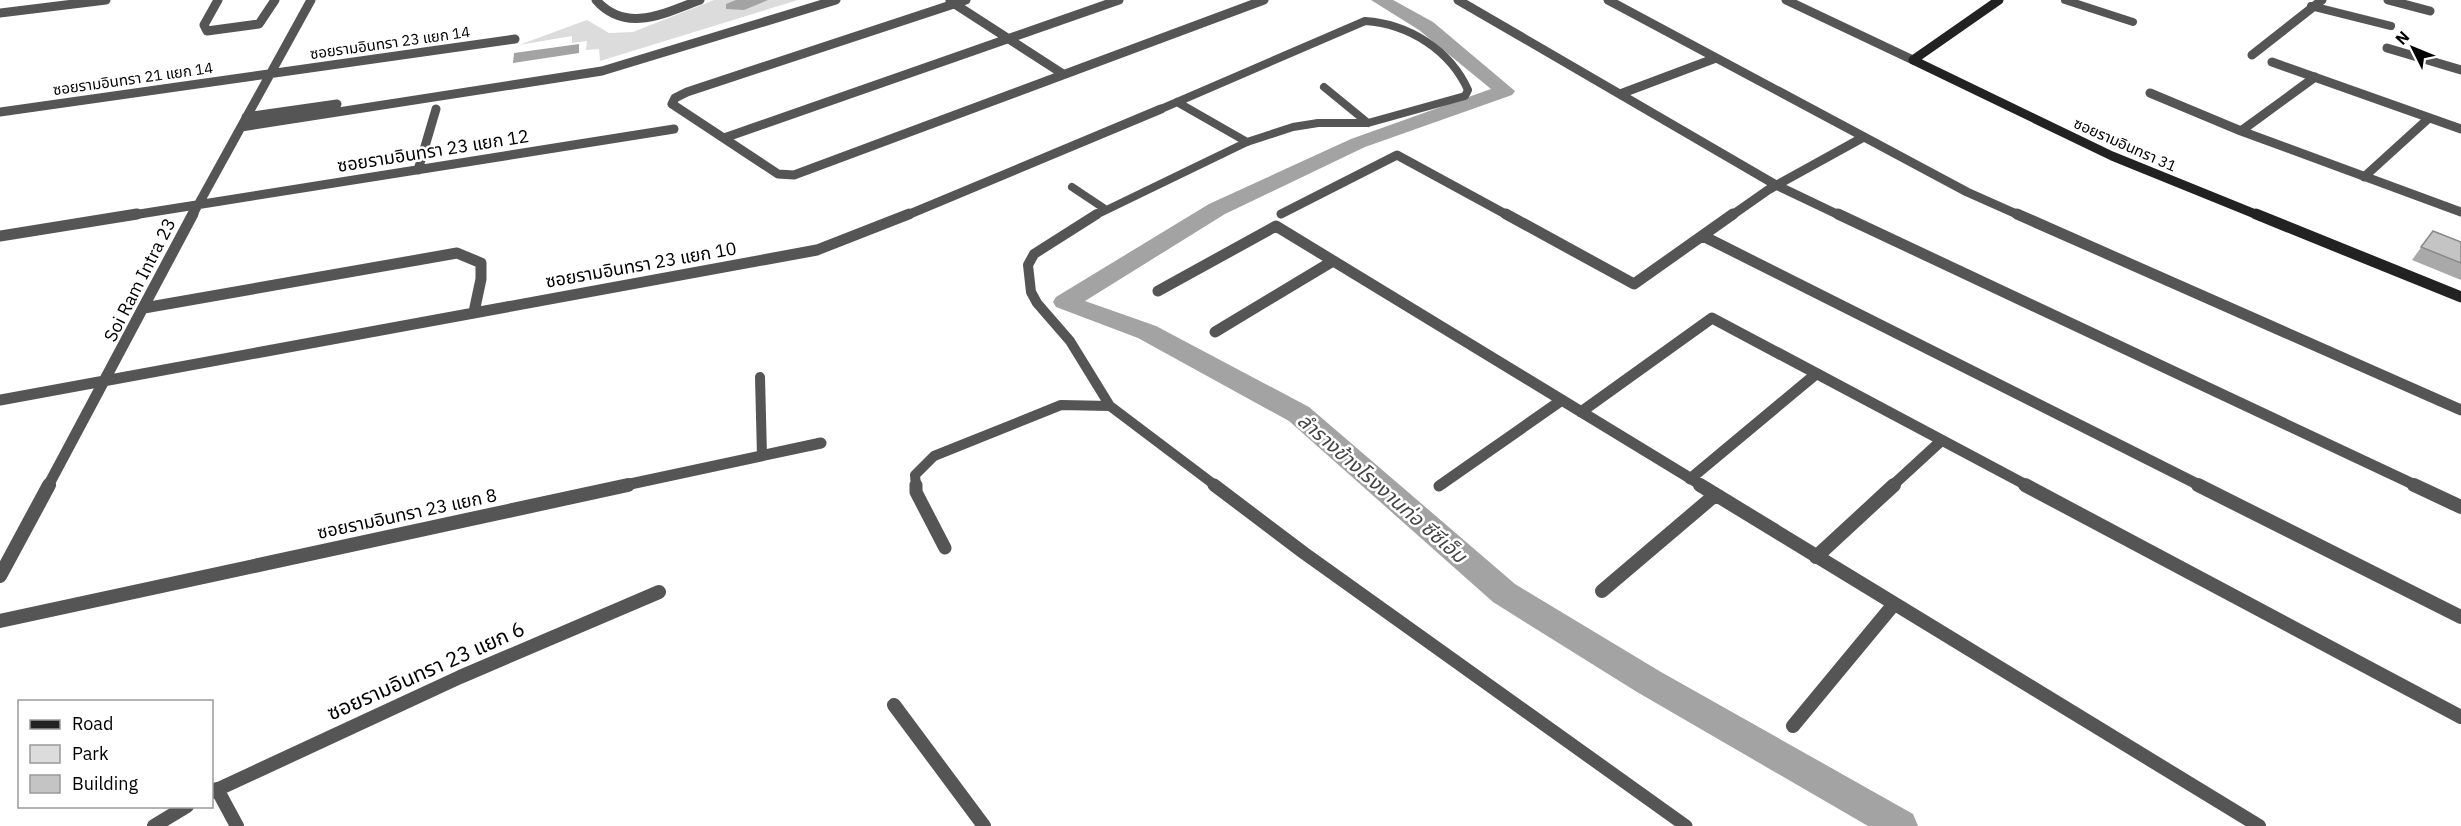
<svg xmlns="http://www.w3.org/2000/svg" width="2461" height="826" font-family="'IBM Plex Sans','Noto Sans Thai',sans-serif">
  <rect width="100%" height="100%" fill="#fff"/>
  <path fill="#dcdcdc" d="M 714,0 L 798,0 L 600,61 L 599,49 L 586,50 L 587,41 L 572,43 L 572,36 L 519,45 L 587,20 L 609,33 L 633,32 Z"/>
  <path fill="#a3a3a3" d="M 736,0 L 768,0 L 744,10 L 726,9 L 726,4 Z
    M 579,44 L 579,53 L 513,63 L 514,53 Z"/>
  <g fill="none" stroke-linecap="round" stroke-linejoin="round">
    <path fill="#a3a3a3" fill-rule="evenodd" d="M 1371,0 L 1393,0 L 1433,22 L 1515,91 L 1512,95 L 1365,147 L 1225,214 L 1085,301 L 1156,326 L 1309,407 L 1515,584 L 1661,672 L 1913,814 L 1918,826 L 1868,826 L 1637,692 L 1493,602 L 1289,421 L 1138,338 L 1056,307 L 1053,302 L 1056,297 L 1209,204 L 1351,139 L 1491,89 L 1419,30 Z"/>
    <path stroke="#555" stroke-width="8" d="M 2065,0 L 2133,22
      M 2311,6 L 2391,26
      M 1324,87 L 1368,123
      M 1177,102 L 1247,142
      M 1072,187 L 1105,209
      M 1094,216 L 1247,142 L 1293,127 L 1318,123 L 1368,123 L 1465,96 L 1468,90 C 1450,50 1409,24 1365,21 L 1161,109"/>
    <path stroke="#555" stroke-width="10" d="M 1097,214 L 1034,254 L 1028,265 L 1031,292 L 1037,303 L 1070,341 L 1110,406
      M 760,377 L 762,456
      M 916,486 L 915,475 L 934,456 L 1061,405 L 1110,406 L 1216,486"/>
    <path stroke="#555" stroke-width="13" d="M 916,485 L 916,492 L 945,548
      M 1214,485 L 1304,553 L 1686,826"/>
    <path stroke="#555" stroke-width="9" d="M 218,0 L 204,25 L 207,31 L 259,24 L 275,0
      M 596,0 C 626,34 665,13 700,0
      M 966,0 L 687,92 L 675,98 L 672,104 L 778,174 L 794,175 L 1264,0
      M 1458,0 L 1776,185 L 1841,216
      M 1608,0 L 1967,192 L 2021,216
      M 1786,0 L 1913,60
      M 2388,0 L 2430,11
      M 950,1 L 1063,74
      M 0,13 L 106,0
      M 2387,48 L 2461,70
      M 2252,55 L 2322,0
      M 2272,62 L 2461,129
      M 2150,93 L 2241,131 L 2461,212
      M 1620,94 L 1716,58
      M 0,112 L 515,39
      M 246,117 L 337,104
      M 241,127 L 602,71 L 836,0
      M 2241,131 L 2315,77
      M 724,138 L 1119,0
      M 418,170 L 436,109
      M 2364,177 L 2429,118
      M 1281,214 L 1397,155 L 1509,216
      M 127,216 L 674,129
      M 192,216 L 311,0
      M 905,216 L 1161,109
      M 1731,216 L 1768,190 L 1862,138"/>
    <path stroke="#555" stroke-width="11" d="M 1506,214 L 1634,284 L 1733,214
      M 1838,214 L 2417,486
      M 2017,214 L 2461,410
      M 0,236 L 137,214
      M 1703,236 L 2201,486
      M 1158,291 L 1276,226 L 1703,486
      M 144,308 L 457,253 L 481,263 L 481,279 L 474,312
      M 1215,332 L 1333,261
      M 0,400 L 817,250 L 909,214
      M 1581,412 L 1712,318 L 2028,486
      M 1690,479 L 1816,374
      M 48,486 L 193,214
      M 621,486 L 821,443
      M 1439,486 L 1562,400
      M 1892,486 L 1941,441"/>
    <path stroke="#555" stroke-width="14" d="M 1700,485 L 2259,826
      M 2025,485 L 2461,717
      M 2198,485 L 2461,617
      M 2414,485 L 2461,507
      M 1816,557 L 1894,485
      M 0,576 L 49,485
      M 1602,591 L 1715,495
      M 0,621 L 628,485
      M 894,705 L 984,826
      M 1793,726 L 1894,604
      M 217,789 L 237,826
      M 212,792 L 460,677 L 659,592
      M 154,826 L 187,806"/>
    <path stroke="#222" stroke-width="9" d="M 1999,0 L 1913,60 L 2112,156 L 2260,216"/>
    <path stroke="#222" stroke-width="11" d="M 2256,214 L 2461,297"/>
  </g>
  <path fill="#a9a9a9" d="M 2433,231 L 2461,242 L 2461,280 L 2412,260 Z"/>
  <path fill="#c4c4c4" stroke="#898989" stroke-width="1.5" d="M 2433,231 L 2461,242 L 2461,263 L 2421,247 Z"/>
  <g text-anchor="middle" stroke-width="5" stroke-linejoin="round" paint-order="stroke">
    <g font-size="15" fill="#000" stroke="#fff">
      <text transform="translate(390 43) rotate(-8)" y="5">ซอยรามอินทรา 23 แยก 14</text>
      <text transform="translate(133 79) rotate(-8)" y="5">ซอยรามอินทรา 21 แยก 14</text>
      <text transform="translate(2125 145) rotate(24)" y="5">ซอยรามอินทรา 31</text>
    </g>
    <g font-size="18" fill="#000" stroke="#fff">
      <text transform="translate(433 151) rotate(-9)" y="6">ซอยรามอินทรา 23 แยก 12</text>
      <text transform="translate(641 265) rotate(-10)" y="6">ซอยรามอินทรา 23 แยก 10</text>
      <text transform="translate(140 280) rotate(-63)" y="6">Soi Ram Intra 23</text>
      <text transform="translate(407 514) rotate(-12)" y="6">ซอยรามอินทรา 23 แยก 8</text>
    </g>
    <g font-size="20" font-style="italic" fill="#444" stroke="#fff">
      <text transform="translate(1382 488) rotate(41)" y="7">ลำรางข้างโรงงานท่อ ซีซีเอ็ม</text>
    </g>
    <g font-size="21" fill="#000" stroke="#fff">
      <text transform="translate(426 671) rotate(-24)" y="7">ซอยรามอินทรา 23 แยก 6</text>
    </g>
  </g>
  <rect x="18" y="700" width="195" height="108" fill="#ffffff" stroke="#999999" stroke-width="1.5"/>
  <rect x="30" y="720" width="30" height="9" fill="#222222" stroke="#999999" stroke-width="1.5"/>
  <text x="72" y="730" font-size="18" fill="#000000">Road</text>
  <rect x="30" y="745" width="30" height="18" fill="#dcdcdc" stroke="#999999" stroke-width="1.5"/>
  <text x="72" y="760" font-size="18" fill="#000000">Park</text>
  <rect x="30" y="775" width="30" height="18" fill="#c4c4c4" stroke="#999999" stroke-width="1.5"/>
  <text x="72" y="790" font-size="18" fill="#000000">Building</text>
  <g transform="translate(2413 48) rotate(313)" stroke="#ffffff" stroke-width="4.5" paint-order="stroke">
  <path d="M0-4.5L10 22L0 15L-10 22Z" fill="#000000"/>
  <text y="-9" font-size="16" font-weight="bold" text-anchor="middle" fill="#000000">N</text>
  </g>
</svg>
